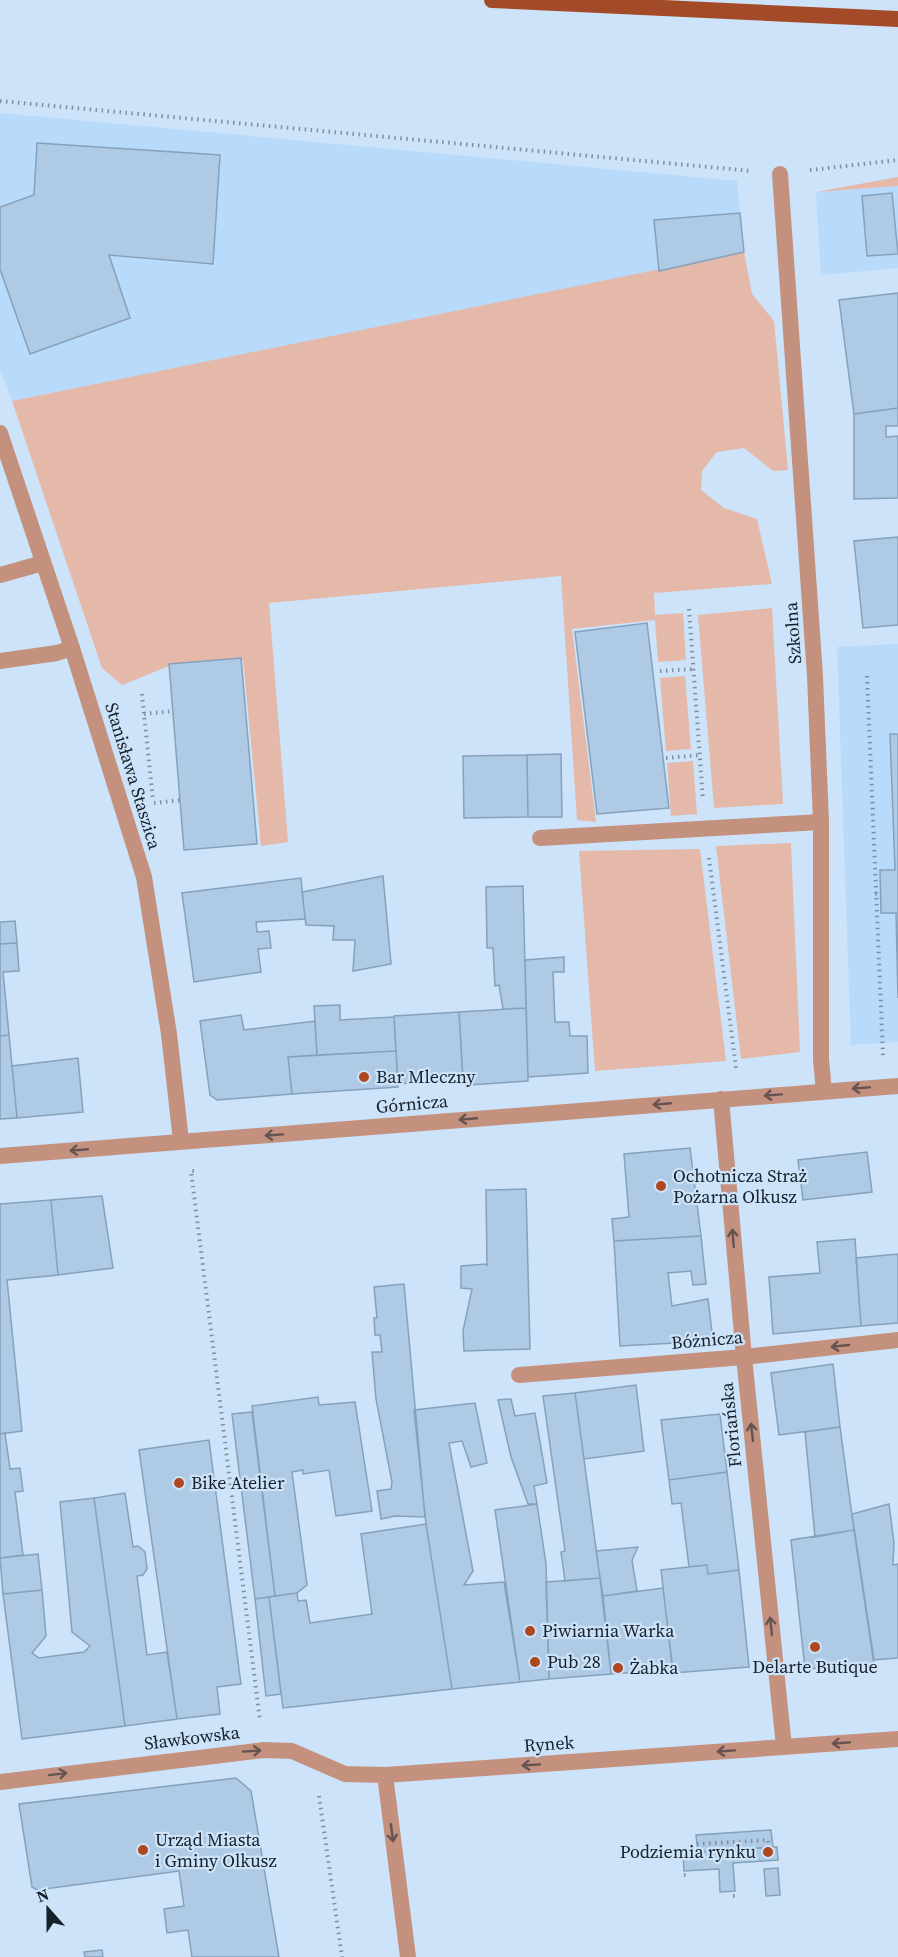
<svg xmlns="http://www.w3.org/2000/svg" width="898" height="1957" font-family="'Source Serif 4',serif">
  <rect width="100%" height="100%" fill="#cde3f9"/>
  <path fill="#b8dafb" d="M 0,113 L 737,181 L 744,253 L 12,401 L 0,369 Z
    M 898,186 L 898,268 L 821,275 L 816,192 Z
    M 898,644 L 898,1042 L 851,1045 L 837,647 Z"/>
  <path fill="#e5b9a9" d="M 898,177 L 898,186 L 816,192 Z
    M 744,252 L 752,294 L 774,321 L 788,470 L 773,471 L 744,448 L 717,452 L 702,471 L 701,490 L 724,508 L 757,519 L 772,584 L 654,593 L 655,615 L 683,613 L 686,660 L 658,662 L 655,620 L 572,629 L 596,822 L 577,820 L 561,576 L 269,603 L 288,842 L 261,846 L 243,660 L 169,666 L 122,685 L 102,668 L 12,401 Z
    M 772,608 L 783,804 L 714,808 L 698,615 Z
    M 685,676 L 691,749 L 666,751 L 660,678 Z
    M 693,761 L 697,814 L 671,816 L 667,763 Z
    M 791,843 L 800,1052 L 741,1059 L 716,846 Z
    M 700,849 L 726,1061 L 595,1071 L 579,851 Z"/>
  <path fill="#aecae4" stroke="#86a1bb" stroke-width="1.5" d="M 37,143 L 220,155 L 213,264 L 109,255 L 130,318 L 30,354 L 0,269 L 0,207 L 34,195 Z
    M 892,193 L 898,254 L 867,256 L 862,196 Z
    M 740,213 L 744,252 L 659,271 L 654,220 Z
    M 898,293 L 898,408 L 854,414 L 839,300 Z
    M 898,408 L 898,426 L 886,426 L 886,437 L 898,436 L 898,498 L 854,499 L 854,414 Z
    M 898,537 L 898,625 L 863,628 L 854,541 Z
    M 647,623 L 669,808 L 597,814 L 575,632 Z
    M 241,658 L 257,844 L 184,850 L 169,664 Z
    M 890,734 L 898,734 L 898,998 L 896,913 L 881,913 L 880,870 L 895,870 Z
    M 561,754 L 562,817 L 528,817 L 527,755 Z
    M 527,755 L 528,817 L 464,818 L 463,756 Z
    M 383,876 L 391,964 L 353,971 L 355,940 L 333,940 L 334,926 L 306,925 L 302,892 Z
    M 301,878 L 305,919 L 256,922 L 257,932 L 269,931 L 271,948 L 258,949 L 261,972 L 194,982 L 182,893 Z
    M 523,886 L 526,1008 L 503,1009 L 499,985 L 495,986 L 493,948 L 487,948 L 486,887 Z
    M 15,921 L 17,943 L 0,944 L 0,922 Z
    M 17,943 L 19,971 L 3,972 L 9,1035 L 0,1036 L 0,944 Z
    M 564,957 L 564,972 L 553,972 L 555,1022 L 569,1022 L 570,1036 L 587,1036 L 588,1073 L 528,1077 L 525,960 Z
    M 340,1005 L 340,1020 L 394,1017 L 396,1051 L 317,1055 L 314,1006 Z
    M 526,1008 L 528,1081 L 469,1085 L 463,1083 L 459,1012 Z
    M 459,1012 L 463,1078 L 398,1084 L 394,1016 Z
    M 241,1015 L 244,1030 L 315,1021 L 317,1055 L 288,1057 L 292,1094 L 217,1100 L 210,1095 L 200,1021 Z
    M 9,1035 L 17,1118 L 0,1119 L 0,1036 Z
    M 396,1051 L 398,1087 L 292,1094 L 288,1057 Z
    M 78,1058 L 83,1112 L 17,1118 L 12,1066 Z
    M 690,1148 L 701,1236 L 614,1241 L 612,1219 L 629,1217 L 624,1154 Z
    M 867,1152 L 872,1192 L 803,1200 L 798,1160 Z
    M 526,1189 L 530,1349 L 464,1351 L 463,1331 L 472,1289 L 461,1288 L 461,1266 L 486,1264 L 487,1266 L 486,1190 Z
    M 102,1196 L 113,1268 L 58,1275 L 51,1200 Z
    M 51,1200 L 58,1275 L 7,1280 L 22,1431 L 0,1434 L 0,1204 Z
    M 701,1236 L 706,1284 L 693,1285 L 691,1271 L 668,1273 L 672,1306 L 708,1299 L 713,1341 L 620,1346 L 614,1241 Z
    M 855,1239 L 861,1326 L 773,1334 L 769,1277 L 820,1273 L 817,1242 Z
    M 898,1254 L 898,1323 L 861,1326 L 856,1258 Z
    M 404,1284 L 425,1517 L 395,1516 L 381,1519 L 377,1491 L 391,1489 L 392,1482 L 376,1399 L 372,1352 L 382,1352 L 380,1335 L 375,1335 L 374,1318 L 377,1318 L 374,1287 Z
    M 833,1364 L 840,1427 L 779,1435 L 771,1373 Z
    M 636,1385 L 644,1451 L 584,1459 L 575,1393 Z
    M 575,1393 L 600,1578 L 565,1581 L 561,1552 L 565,1551 L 543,1396 Z
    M 318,1397 L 319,1405 L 355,1402 L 372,1511 L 336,1516 L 329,1470 L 303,1474 L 303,1470 L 292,1472 L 307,1585 L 297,1593 L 275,1596 L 252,1406 Z
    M 511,1399 L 515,1416 L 535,1413 L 547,1483 L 534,1486 L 537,1504 L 528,1504 L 511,1457 L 498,1400 Z
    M 475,1403 L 487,1463 L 471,1467 L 462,1441 L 449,1443 L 473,1571 L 464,1585 L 504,1582 L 520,1682 L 452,1689 L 426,1524 L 414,1410 Z
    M 252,1412 L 275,1596 L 255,1599 L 232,1414 Z
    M 720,1414 L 727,1472 L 669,1480 L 661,1420 Z
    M 840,1427 L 854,1530 L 815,1537 L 805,1432 Z
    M 5,1433 L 10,1469 L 20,1468 L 23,1491 L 15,1492 L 23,1555 L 0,1558 L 0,1434 Z
    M 209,1440 L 241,1684 L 217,1687 L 220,1714 L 177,1719 L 139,1450 Z
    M 727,1472 L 739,1570 L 708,1574 L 707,1565 L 689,1567 L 681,1503 L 672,1504 L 669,1480 Z
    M 125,1493 L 133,1547 L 138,1546 L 145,1552 L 147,1569 L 143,1575 L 137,1576 L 147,1655 L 167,1652 L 177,1719 L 125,1726 L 94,1498 Z
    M 94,1498 L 125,1726 L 22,1739 L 3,1594 L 42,1590 L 46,1636 L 32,1653 L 39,1658 L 84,1652 L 90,1646 L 72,1632 L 60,1502 Z
    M 537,1504 L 546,1564 L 549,1679 L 520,1682 L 495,1510 Z
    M 889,1504 L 894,1543 L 893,1565 L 898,1564 L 898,1658 L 874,1660 L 852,1514 Z
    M 426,1524 L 452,1689 L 283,1708 L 269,1597 L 297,1593 L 298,1601 L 306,1600 L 310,1623 L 372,1614 L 361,1534 Z
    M 854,1530 L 874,1665 L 805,1669 L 791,1540 Z
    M 638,1547 L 632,1560 L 637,1591 L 603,1596 L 596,1551 Z
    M 38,1554 L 42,1590 L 3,1594 L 0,1558 Z
    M 707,1565 L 708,1574 L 739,1570 L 749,1667 L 673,1673 L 661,1570 Z
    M 600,1578 L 611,1674 L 549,1679 L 546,1582 Z
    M 663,1588 L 673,1670 L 611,1674 L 603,1596 Z
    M 269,1597 L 281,1694 L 266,1696 L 255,1599 Z
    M 236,1778 L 251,1791 L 279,1957 L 192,1957 L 188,1930 L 167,1933 L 164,1909 L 184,1906 L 179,1871 L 37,1890 L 32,1887 L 19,1804 Z
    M 771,1830 L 773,1847 L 698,1852 L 696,1835 Z
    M 777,1847 L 778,1860 L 733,1863 L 735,1891 L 720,1892 L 719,1869 L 684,1871 L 683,1853 Z
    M 778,1868 L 780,1895 L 766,1896 L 764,1869 Z
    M 102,1950 L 103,1957 L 85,1957 L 84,1952 Z"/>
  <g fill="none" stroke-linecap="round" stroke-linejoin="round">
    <path stroke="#7e8fa0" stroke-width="4" stroke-dasharray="1.5 4.5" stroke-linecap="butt" d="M 0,101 L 752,171
      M 810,170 L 898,160
      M 689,609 L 703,800
      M 660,671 L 693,669
      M 867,676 L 883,1056
      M 142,694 L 153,800
      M 144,714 L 173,711
      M 666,758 L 700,755
      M 154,803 L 182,800
      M 709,858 L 736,1068
      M 875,894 L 881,893
      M 194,1171 L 191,1171 L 260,1721
      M 319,1796 L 342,1957
      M 697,1844 L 768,1840 L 769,1847
      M 684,1875 L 690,1875
      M 733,1896 L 739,1896"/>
    <path stroke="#c4917f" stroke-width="16" d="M 0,575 L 43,563
      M 0,661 L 57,653 L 72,648
      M 540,838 L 821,822"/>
    <path stroke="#c4917f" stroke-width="16" d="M 780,174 L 815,676 L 821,822 L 821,1060 L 824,1091
      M 0,433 L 72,648 L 144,877 L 169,1034 L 181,1141
      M 721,1099 L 744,1357 L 784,1747
      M 0,1156 L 898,1086
      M 519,1375 L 744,1357 L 898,1340
      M 385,1775 L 408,1957
      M 0,1782 L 264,1750 L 292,1751 L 345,1774 L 385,1775 L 898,1739"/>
    <path stroke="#a34b28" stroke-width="16" d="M 492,0 L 898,19"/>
  </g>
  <defs><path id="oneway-shaft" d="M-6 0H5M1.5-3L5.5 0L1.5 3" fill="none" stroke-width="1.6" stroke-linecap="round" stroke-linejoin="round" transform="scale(1.5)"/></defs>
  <g stroke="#655351">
    <use href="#oneway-shaft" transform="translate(861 1088) rotate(176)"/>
    <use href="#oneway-shaft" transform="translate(773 1095) rotate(176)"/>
    <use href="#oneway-shaft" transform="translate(662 1104) rotate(175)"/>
    <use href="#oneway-shaft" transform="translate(468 1119) rotate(175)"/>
    <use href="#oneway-shaft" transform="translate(274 1135) rotate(176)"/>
    <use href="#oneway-shaft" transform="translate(79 1150) rotate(175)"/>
    <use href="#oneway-shaft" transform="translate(733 1238) rotate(-95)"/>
    <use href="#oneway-shaft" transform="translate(840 1346) rotate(174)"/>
    <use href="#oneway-shaft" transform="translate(752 1432) rotate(-96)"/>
    <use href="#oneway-shaft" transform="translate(771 1626) rotate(-96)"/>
    <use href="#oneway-shaft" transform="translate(841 1743) rotate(176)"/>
    <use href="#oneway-shaft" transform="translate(252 1751) rotate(-4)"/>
    <use href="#oneway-shaft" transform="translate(726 1751) rotate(176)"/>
    <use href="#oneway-shaft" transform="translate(531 1765) rotate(176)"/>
    <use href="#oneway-shaft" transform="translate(58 1774) rotate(-7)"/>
    <use href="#oneway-shaft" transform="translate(392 1833) rotate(83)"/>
  </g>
  <g fill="#ad471d" stroke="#cde3f9" stroke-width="2">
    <circle cx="364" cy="1077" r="6"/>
    <circle cx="661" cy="1186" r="6"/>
    <circle cx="179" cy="1483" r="6"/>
    <circle cx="530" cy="1631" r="6"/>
    <circle cx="815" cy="1647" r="6"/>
    <circle cx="535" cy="1662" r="6"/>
    <circle cx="618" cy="1668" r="6"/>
    <circle cx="143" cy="1850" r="6"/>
    <circle cx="768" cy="1852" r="6"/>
  </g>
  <g text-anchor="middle" stroke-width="4.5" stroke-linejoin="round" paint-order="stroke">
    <g font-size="18" fill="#17212b" stroke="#cde3f9">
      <text transform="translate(793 633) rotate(-94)" y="6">Szkolna</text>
      <text transform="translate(133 776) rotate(73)" y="6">Stanisława Staszica</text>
      <text transform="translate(412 1104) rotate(-5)" y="6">Górnicza</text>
      <text transform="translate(707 1340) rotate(-5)" y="6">Bóżnicza</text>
      <text transform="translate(731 1425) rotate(-96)" y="6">Floriańska</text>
      <text transform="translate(192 1738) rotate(-7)" y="6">Sławkowska</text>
      <text transform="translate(549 1744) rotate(-4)" y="6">Rynek</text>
    </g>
    <g font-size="18" fill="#17212b" stroke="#cde3f9" text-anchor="start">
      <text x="376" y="1083">Bar Mleczny</text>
      <text x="673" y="1182">Ochotnicza Straż<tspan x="673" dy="21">Pożarna Olkusz</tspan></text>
      <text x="191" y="1489">Bike Atelier</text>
      <text x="542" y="1637">Piwiarnia Warka</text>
      <text x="547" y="1668">Pub 28</text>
      <text x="815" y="1673" text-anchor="middle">Delarte Butique</text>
      <text x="630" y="1674">Żabka</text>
      <text x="155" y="1846">Urząd Miasta<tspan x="155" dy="21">i Gminy Olkusz</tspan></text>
      <text x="756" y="1858" text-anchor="end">Podziemia rynku</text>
    </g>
  </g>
  <g transform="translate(48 1909) rotate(339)" stroke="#cde3f9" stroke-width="4.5" paint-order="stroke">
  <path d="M0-4.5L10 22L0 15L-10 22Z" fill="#17212b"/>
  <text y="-9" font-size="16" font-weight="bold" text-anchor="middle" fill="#17212b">N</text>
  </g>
</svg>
